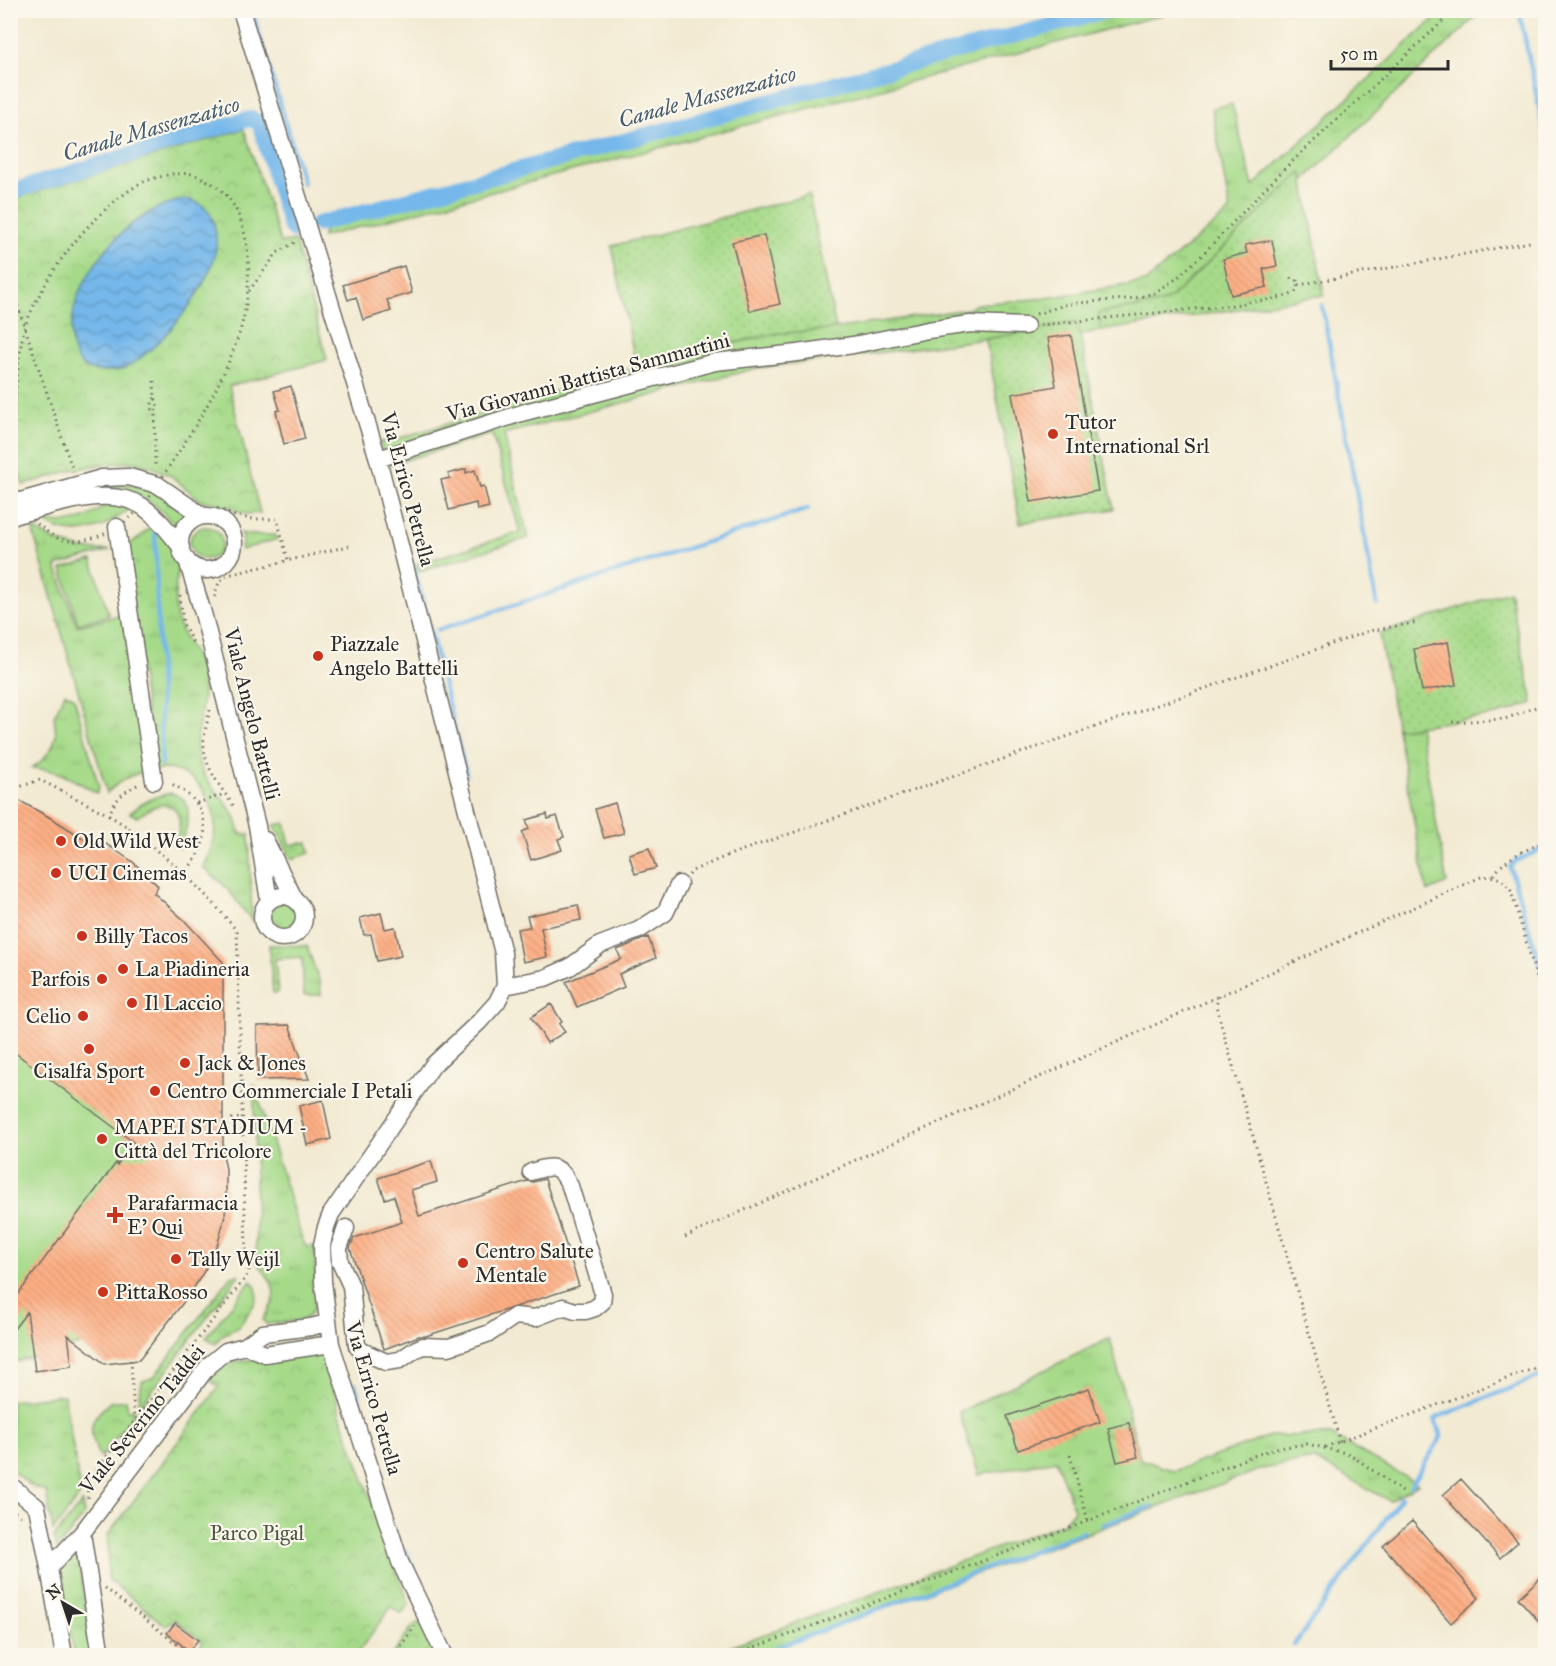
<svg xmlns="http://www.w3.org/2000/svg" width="1556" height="1666" font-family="'IM FELL Great Primer',serif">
  <defs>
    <pattern id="grass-tufts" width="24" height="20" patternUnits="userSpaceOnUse" patternTransform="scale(1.5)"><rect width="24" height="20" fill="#a6da89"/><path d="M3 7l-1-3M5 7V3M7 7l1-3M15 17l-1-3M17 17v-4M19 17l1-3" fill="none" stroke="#8fbb76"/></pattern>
    <pattern id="park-crowns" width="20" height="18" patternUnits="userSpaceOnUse" patternTransform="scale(1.5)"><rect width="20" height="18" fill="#a6da89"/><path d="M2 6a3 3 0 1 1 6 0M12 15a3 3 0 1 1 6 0" fill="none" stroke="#8fbb76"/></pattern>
    <pattern id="garden-dots" width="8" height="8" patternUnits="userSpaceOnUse" patternTransform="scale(1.5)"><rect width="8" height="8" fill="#a6da89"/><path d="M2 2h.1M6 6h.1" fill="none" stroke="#8fbb76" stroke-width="1.8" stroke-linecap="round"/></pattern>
    <pattern id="water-waves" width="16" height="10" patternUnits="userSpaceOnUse" patternTransform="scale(1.5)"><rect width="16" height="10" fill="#74b7ea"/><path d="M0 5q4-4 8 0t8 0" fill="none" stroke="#5f95be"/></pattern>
    <pattern id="building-back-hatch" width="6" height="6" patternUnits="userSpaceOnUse" patternTransform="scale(1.5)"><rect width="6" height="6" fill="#fdaf84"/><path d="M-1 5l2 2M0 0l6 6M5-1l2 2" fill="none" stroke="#d99772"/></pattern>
  </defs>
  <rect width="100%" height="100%" fill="#fbf7ec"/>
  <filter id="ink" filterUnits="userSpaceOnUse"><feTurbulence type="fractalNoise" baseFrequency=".0167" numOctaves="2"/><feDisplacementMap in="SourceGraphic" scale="12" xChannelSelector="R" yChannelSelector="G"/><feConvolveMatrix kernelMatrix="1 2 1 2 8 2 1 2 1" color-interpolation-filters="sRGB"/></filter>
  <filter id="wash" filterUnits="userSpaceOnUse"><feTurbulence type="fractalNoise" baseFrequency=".008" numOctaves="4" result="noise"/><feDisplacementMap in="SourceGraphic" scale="24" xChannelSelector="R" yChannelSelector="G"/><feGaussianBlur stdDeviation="1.35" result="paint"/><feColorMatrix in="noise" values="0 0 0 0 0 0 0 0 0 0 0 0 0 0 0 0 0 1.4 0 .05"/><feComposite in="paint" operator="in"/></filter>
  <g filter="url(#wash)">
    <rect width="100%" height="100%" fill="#f2ead2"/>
    <path fill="url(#grass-tufts)" stroke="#68825a" stroke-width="1.5" d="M 1128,10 L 1177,11 L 322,237 L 325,227 Z
      M 1438,11 L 1482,11 L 1303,181 L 1301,173 L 1170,299 L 1159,304 L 1100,313 L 1101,331 L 1080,334 L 1076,323 L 986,339 L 757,368 L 504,434 L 528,538 L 419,571 L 417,564 L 520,532 L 492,434 L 388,465 L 379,442 L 393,440 L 631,369 L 772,334 L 839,328 L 968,309 L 977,304 L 1046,298 L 1145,282 L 1230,211 L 1212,108 L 1232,104 L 1253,186 L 1438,15 Z
      M 115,482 L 148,487 L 189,514 L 181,519 L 175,527 C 152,494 120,486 81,490 Z
      M 110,502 L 131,508 C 104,530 73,543 42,520 C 69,527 88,520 110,502 Z
      M 155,523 C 163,534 174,544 178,558 C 179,564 178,569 177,576 C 175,591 173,607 178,622 C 185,644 202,659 203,685 C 205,712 191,738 199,763 C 205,783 222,796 233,813 C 237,819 238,827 240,834 L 249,834 L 252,921 L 227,888 L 203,867 C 210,855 215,841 215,827 C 215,802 198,775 173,770 C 166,768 160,770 154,770 L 124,547 L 139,538 Z
      M190 543a16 16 0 1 1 32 0a16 16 0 1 1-32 0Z
      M 32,528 C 57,544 81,552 110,550 L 56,566 L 77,626 L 124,614 L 147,772 C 130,774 119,781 107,793 Z
      M 241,533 L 250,535 L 275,535 L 277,539 L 241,550 L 243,538 Z
      M 65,693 L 74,697 L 99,787 L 97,793 C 76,781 56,768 31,768 L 41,762 L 53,746 L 56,735 L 54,716 Z
      M 1419,726 L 1447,883 L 1427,892 L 1397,729 Z
      M 171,793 C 176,795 181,796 184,800 C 194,813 185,835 179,848 L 173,843 C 182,831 184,807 164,805 C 154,804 146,811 138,817 L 130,813 C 142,802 154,796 171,793 Z
      M 285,823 L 290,845 L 308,842 L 310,853 L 292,859 L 274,825 Z
      M269 916a14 14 0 1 1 28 0a14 14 0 1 1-28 0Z
      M 269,945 L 307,946 L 320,983 L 321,995 L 304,995 L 302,957 L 275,959 L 278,993 L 273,993 Z
      M 254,1084 L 301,1236 L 306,1247 L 315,1246 L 315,1305 L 311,1313 L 304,1320 L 266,1324 L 263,1320 C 265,1314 271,1308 273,1302 C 277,1283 266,1275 256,1261 Z
      M 233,1275 L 239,1275 L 138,1409 L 142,1381 L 153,1378 L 227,1281 Z
      M 251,1281 C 263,1293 255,1304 247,1315 C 244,1319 241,1324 238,1327 C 229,1333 221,1332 216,1344 L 206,1337 Z
      M 1110,1338 L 1140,1459 L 1174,1471 L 1270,1436 L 1331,1435 L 1418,1484 L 1390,1501 L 1313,1459 L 1262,1469 L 757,1655 L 706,1656 L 1063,1523 L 1074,1510 L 1056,1460 L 979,1475 L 959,1412 Z
      M 64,1395 L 81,1494 L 53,1531 L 46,1491 L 33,1487 L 11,1470 L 11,1401 Z
      M 126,1400 L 128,1410 L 133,1410 L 134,1414 L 101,1457 C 96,1452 95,1446 93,1439 C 88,1419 97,1415 110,1402 Z
      M 82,1502 L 84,1515 L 60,1546 L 56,1549 L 54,1538 Z
      M 77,1553 L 94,1655 L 74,1655 L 59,1566 L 68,1554 Z"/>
    <path fill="url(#park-crowns)" stroke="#68825a" stroke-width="1.5" d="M 244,129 L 281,243 L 295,241 L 327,360 L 229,386 L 260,513 L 245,514 L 215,503 L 201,501 L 171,476 L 152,467 L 131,462 L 103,464 L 72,470 L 23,485 L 10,445 L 10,200 Z
      M 310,1351 L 321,1353 L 327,1361 L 340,1414 L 409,1604 L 401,1614 L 391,1607 L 356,1655 L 301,1656 L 299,1654 L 298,1656 L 206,1655 L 198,1649 L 203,1642 L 174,1619 L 166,1626 L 108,1579 L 108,1535 L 219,1387 L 209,1379 L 222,1364 Z
      M 417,1623 L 421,1624 L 439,1656 L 392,1656 L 412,1627 Z"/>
    <path fill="url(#garden-dots)" stroke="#68825a" stroke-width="1.5" d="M 1302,172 L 1324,295 L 1101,331 L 1099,313 L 1159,304 L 1170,299 Z
      M 809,195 L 836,329 L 772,334 L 636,366 L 612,246 Z
      M 1076,323 L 1080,334 L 1114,509 L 1020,523 L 986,339 Z
      M 1509,591 L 1533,703 L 1497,715 L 1397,729 L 1379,634 Z"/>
    <path fill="#a6da89" stroke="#68825a" stroke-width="1.5" d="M 92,560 L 109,615 L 78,624 L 62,569 Z
      M 11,921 L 206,1065 L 86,1343 L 11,1363 Z"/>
    <path fill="url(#water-waves)" stroke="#50718a" stroke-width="1.5" d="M 186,199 C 201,202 211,209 214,224 C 216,232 217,240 216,247 C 213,285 159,351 125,368 C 120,370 113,371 107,371 C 60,377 68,315 82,287 C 102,246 140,207 186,199 Z"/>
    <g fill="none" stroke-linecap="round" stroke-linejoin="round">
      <path stroke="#74b7ea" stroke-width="4.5" d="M 252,10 L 303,183
        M 1519,10 L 1546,141
        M 1322,305 L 1377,604
        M 155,530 L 162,765
        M 414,567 L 466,774
        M 438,630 L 808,509
        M 1546,847 L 1514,862 L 1510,867 L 1546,985
        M 355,1384 L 372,1446
        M 1411,1486 L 1441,1437 L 1440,1431 L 1434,1420 L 1438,1417 L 1546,1374
        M 1103,1525 L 1152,1506
        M 405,1551 L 431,1609
        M 1294,1645 L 1401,1498
        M 755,1656 L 1083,1532"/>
      <path stroke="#74b7ea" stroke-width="16" d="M 10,192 L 244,120 L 253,119 L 260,124 L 262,132 L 290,226 L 294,230 L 303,228
        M 318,224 L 1108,10"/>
    </g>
    <g id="blocks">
      <path fill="url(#building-back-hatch)" d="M 764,235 L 780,304 L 750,311 L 732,242 Z
        M 1272,240 L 1277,266 L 1263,269 L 1267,287 L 1231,295 L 1223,259 L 1247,253 L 1245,245 Z
        M 404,266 L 412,293 L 387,300 L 391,311 L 363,320 L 356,297 L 348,300 L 343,285 Z
        M 1071,335 L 1098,491 L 1031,502 L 1012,394 L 1056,386 L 1048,338 Z
        M 291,386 L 305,439 L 284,444 L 276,411 L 280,410 L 274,391 Z
        M 466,469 L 466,473 L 475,470 L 480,487 L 484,486 L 489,507 L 477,510 L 476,503 L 449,510 L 441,480 L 450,478 L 448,474 Z
        M 1448,642 L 1456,685 L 1422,691 L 1414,649 Z
        M 20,801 L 56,821 L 98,848 L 103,842 L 133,862 L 158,886 L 154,893 L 184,920 L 223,962 L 223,1155 L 226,1169 L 226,1201 L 225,1216 L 218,1243 L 206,1268 L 192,1291 L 139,1360 L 105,1364 L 68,1335 L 72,1366 L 35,1371 L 27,1312 L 10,1334 L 10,1293 L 16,1297 L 116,1163 L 117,1165 L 122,1158 L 151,1157 L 128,1138 L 10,1049 L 10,804 Z
        M 615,803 L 624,833 L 604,838 L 595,809 Z
        M 547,814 L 548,819 L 557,816 L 564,837 L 558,839 L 562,850 L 531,860 L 522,832 L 529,829 L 526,820 Z
        M 649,848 L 656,868 L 635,874 L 629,854 Z
        M 578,905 L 581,920 L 541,928 L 547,957 L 523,962 L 517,929 L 530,927 L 527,916 Z
        M 381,913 L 385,929 L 395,927 L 401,956 L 377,961 L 371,934 L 364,935 L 360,918 Z
        M 648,937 L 656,958 L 619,974 L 624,987 L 577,1007 L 566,982 L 621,959 L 617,950 Z
        M 551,1004 L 562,1022 L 559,1024 L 565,1032 L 547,1043 L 531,1017 Z
        M 289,1025 L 309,1079 L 258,1080 L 257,1026 Z
        M 323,1100 L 331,1139 L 307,1145 L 299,1106 Z
        M 431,1161 L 437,1182 L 411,1190 L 419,1216 L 527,1181 L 533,1182 L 545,1179 L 579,1286 L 426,1336 L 419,1336 L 384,1349 L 350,1248 L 354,1238 L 402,1222 L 394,1196 L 385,1199 L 378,1178 Z
        M 1089,1388 L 1100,1422 L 1018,1450 L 1007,1416 Z
        M 1129,1423 L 1138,1457 L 1117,1462 L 1108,1428 Z
        M 1461,1479 L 1518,1542 L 1500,1558 L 1443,1495 Z
        M 1412,1521 L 1479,1598 L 1451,1623 L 1383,1546 Z
        M 1545,1574 L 1545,1628 L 1518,1598 Z
        M 175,1623 L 198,1640 L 189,1651 L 167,1633 Z"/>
    </g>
  </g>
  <g filter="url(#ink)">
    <use href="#blocks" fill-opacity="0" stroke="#716e65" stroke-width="1.5"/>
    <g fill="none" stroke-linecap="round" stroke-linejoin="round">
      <g stroke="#716e65" stroke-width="19">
        <path id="minor" d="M 241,10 L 378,459 L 503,953 L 505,986 L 497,1002 L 479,1022 L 433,1065 L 331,1214 L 326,1227 L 322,1245 L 323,1282 L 331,1344 L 400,1562 L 445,1656
          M 378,459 L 525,412 L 715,362 L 797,353 L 853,345 L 928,330 L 970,324 L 1026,326
          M 10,504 L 102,478 L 129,477 L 158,485 L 203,516
          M180 543a27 27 0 1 1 54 0a27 27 0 1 1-54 0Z
          M 10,517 C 47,507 107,484 142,506 C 158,517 169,532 181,547
          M 117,527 L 154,781
          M 187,560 L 203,613 L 257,826 L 269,901
          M 265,840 L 294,898
          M262 917a21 21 0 1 1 42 0a21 21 0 1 1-42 0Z
          M 505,986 L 545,978 L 570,967 L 600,945 L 639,930 L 665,913 L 679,884
          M 346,1228 L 339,1248 L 340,1262 L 351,1286 L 357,1346 L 362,1351 L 386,1362 L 400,1360 L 416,1349 L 423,1346 L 449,1347 L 464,1342 L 490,1333 L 515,1316 L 535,1318 L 563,1307 L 575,1311 L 586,1311 L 595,1308 L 602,1302 L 603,1294 L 570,1186 C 559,1164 553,1165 531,1172
          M 245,1346 L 265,1354 L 331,1344
          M 10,1485 L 37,1507 L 49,1568 L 64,1656
          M 82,1533 L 209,1365 L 226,1351 L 245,1346 L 263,1333 L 311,1327 L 327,1323
          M 49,1568 L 82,1533 L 101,1656"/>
      </g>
      <path stroke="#716e65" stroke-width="3" stroke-dasharray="1.5 4.5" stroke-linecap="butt" d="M 172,174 C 178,174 185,173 191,174 C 200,176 209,181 217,187 C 258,217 253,299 236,343 C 220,388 194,429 168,468 C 158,484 148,502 134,514 C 116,532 76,551 52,535 C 11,509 13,479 14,435 C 14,410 16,384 19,359 C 21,348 22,336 25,326 C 46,273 87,217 136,186 C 147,179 159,177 172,174 Z
        M 10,283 L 73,471
        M 1298,285 L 1530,242
        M 249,291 L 277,253 L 295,242
        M 1036,314 L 1068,304 L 1136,298 L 1154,293 L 1176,279 L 1202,255 L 1284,169 L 1455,10
        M 1040,325 L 1233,305 L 1288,296 L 1297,291 L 1298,285 L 1297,281 L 1290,278
        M 154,381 L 155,398 L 157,401 L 158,408 L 155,411 L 155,468
        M 155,398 L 152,401 L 152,409 L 155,411
        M 217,508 L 235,516 L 253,519 L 277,519 L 288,560
        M 180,595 L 183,624 L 193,643
        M 215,597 C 216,587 219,580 228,575 L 349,546
        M 210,710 C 208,719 205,729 204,739 C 202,766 221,787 235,808
        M 1452,722 L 1505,719 L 1546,703
        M 10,790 L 40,780 L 109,815 C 115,799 124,791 139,784
        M 197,803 L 225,794
        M 109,815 L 130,829 L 184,873
        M 689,875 L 692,871 L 729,855 L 1369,631 L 1419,622
        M 1494,875 C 1505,857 1527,850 1546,841
        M 231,1119 L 242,1118
        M 685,1237 L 1219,996
        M 131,1360 L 134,1420
        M 1340,1442 L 1216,1006 L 1219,996 L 1481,877 C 1497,875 1502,878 1511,891 L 1546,1008
        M 1325,1447 L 1546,1364
        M 1070,1455 L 1088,1521
        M 88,1498 L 87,1482 L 246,1277 L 253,1261 L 242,1256 L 246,1249 L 237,931 L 215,905 L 184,873 C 215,842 212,801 169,783
        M 10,1508 L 22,1517
        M 105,1588 L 192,1656
        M 394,1656 L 415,1626
        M 733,1656 L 1088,1521 L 1250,1457 L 1277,1448 L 1307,1444 L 1350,1454 L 1404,1493"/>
      <use href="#minor" stroke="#fff" stroke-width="16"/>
    </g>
  </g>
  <g fill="#c8321e" stroke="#fbf7ec" stroke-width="2">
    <circle cx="1053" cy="434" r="6"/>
    <circle cx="318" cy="656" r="6"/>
    <circle cx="61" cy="841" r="6"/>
    <circle cx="56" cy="873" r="6"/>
    <circle cx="82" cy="936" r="6"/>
    <circle cx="123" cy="969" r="6"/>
    <circle cx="102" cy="979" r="6"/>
    <circle cx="132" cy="1003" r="6"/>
    <circle cx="83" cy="1016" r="6"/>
    <circle cx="89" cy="1049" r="6"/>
    <circle cx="185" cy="1063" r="6"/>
    <circle cx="155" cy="1091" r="6"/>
    <circle cx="102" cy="1139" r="6"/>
    <path d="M112 1206h6v6h6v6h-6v6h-6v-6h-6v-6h6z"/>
    <circle cx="176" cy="1259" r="6"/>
    <circle cx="463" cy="1263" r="6"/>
    <circle cx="103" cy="1292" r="6"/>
  </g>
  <g text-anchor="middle" stroke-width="4.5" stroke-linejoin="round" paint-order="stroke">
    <g font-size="21" fill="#2b2b2b" stroke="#fbf7ec">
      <text transform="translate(588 377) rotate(-15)" y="7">Via Giovanni Battista Sammartini</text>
      <text transform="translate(408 489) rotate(75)" y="7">Via Errico Petrella</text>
      <text transform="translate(252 714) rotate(76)" y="7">Viale Angelo Battelli</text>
      <text transform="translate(374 1398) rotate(74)" y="7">Via Errico Petrella</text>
      <text transform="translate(142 1419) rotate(-51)" y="7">Viale Severino Taddei</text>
    </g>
    <g font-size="21" fill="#2b2b2b" stroke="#fbf7ec" text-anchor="start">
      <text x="1065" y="429">Tutor<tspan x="1065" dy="24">International Srl</tspan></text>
      <text x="330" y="651">Piazzale<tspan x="330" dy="24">Angelo Battelli</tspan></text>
      <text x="73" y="848">Old Wild West</text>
      <text x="68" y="880">UCI Cinemas</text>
      <text x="94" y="943">Billy Tacos</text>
      <text x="135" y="976">La Piadineria</text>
      <text x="90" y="986" text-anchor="end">Parfois</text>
      <text x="144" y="1010">Il Laccio</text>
      <text x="71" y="1023" text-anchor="end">Celio</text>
      <text x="197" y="1070">Jack &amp; Jones</text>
      <text x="89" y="1078" text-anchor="middle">Cisalfa Sport</text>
      <text x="167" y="1098">Centro Commerciale I Petali</text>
      <text x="114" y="1134">MAPEI STADIUM -<tspan x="114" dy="24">Città del Tricolore</tspan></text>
      <text x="127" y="1210">Parafarmacia<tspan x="127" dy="24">E' Qui</tspan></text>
      <text x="475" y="1258">Centro Salute<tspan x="475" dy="24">Mentale</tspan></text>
      <text x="188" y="1266">Tally Weijl</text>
      <text x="115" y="1299">PittaRosso</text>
    </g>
    <g font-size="21" fill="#4a5742" stroke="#fbf7ec">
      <text x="257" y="1540">Parco Pigal</text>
    </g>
    <g font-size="22" font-style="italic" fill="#455c6e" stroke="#fbf7ec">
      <text transform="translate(707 96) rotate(-15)" y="8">Canale Massenzatico</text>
      <text transform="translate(151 128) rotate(-16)" y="8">Canale Massenzatico</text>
    </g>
  </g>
  <rect width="1556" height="1666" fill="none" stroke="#fbf7ec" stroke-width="36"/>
  <g transform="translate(63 1603) rotate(321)" stroke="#fbf7ec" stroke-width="4.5" paint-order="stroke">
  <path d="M0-4.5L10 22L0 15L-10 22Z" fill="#2b2b2b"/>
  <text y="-9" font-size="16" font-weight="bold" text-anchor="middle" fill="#2b2b2b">N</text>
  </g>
  <path d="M1331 60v9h117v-9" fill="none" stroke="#2b2b2b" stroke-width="3"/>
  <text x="1340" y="60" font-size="18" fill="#2b2b2b" stroke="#fbf7ec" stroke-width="4.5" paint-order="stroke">50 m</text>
</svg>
